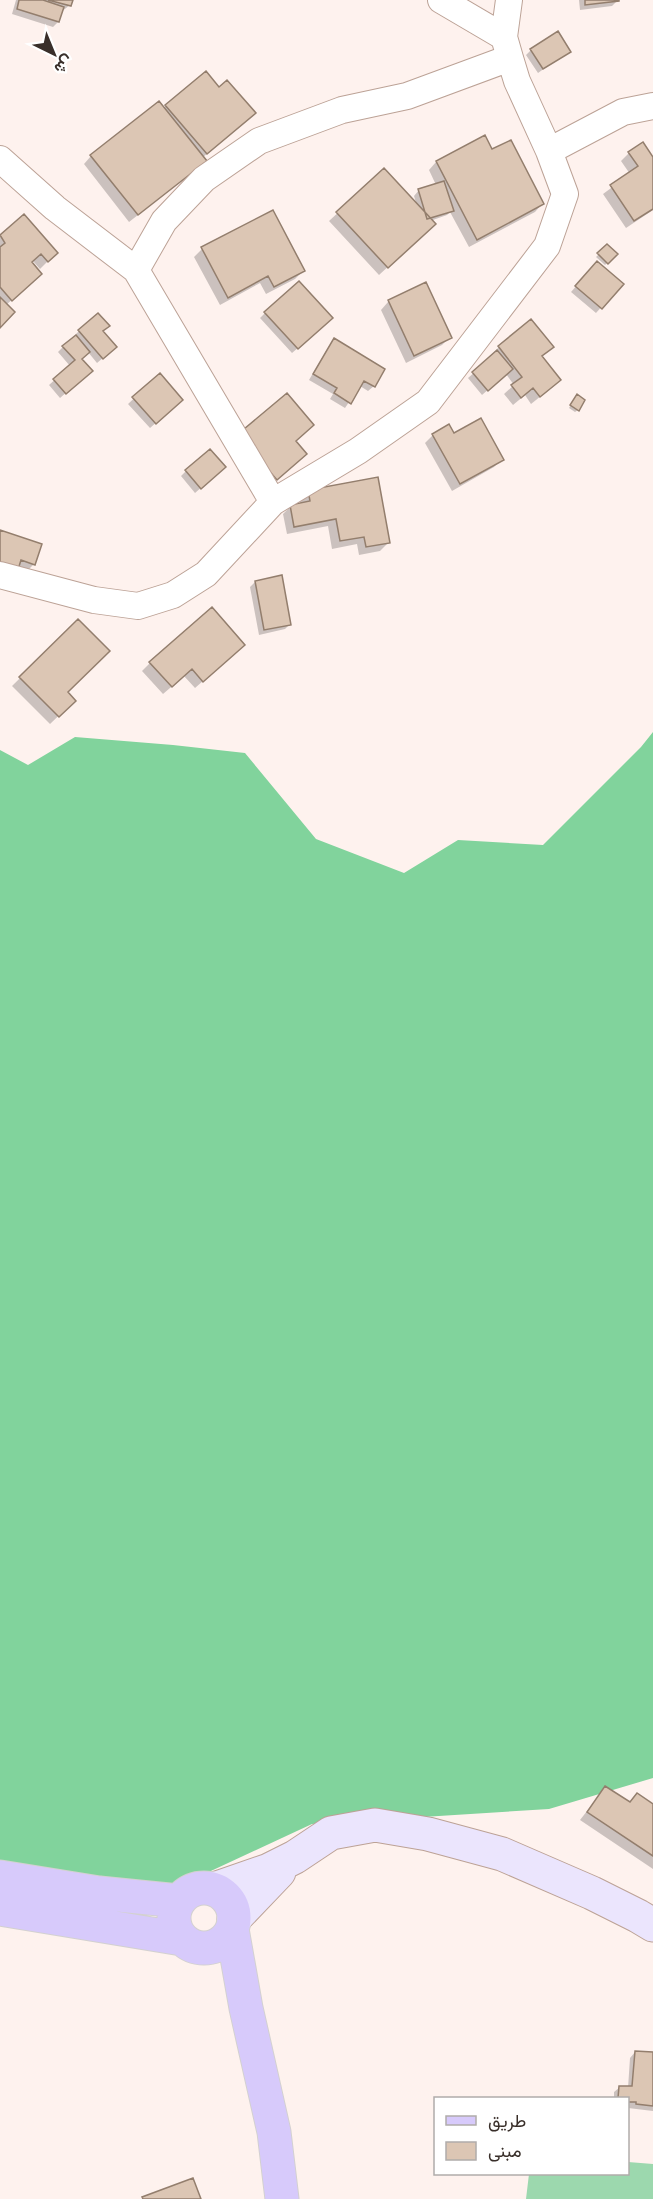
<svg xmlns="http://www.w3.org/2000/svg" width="653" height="2199" font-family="Figtree,Vazirmatn,sans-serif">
  <rect width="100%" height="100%" fill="#fef2ee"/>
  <path fill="#9cd8ae" d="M 628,2162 L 653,2164 L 653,2199 L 526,2199 L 529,2174 L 628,2174 Z"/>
  <path fill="#81d39c" d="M 653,732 L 653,1778 L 549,1809 L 312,1824 L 127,1910 L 0,1881 L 0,750 L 28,765 L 75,737 L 173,745 L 245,753 L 316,839 L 404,873 L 458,840 L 543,845 L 641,747 Z"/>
  <path fill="#0003" d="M 16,0 L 71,0 L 70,5 L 61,12 L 58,22 L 53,27 L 12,14 Z
    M 579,0 L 617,0 L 617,1 L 612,6 L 580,10 Z
    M 531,50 L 569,51 L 538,73 L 526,55 Z
    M 166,106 L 246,121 L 202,158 L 197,169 L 129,222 L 84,164 L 91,156 Z
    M 484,137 L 491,151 L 542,204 L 535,212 L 469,247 L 450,212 L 447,215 L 430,221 L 426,232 L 379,275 L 329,221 L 384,170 L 417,206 L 414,196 L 419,190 L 436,185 L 429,170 L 436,162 Z
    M 629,153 L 653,160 L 653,210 L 626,228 L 603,194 L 630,174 L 621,161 Z
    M 24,216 L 48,261 L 40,269 L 33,261 L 31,263 L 32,282 L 6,305 L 0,326 L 0,237 Z
    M 607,246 L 616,254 L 605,265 L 596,257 Z
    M 202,249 L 303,271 L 295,279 L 266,294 L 260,283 L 220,305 L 194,257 Z
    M 592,268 L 622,284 L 596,313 L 571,292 Z
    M 425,284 L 450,337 L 442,345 L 406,363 L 381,310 L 388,302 Z
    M 265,313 L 326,324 L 292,353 L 260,318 Z
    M 531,321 L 552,347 L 541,357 L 551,388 L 531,404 L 525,395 L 513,405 L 504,394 L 514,385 L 506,374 L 482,395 L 468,378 L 492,357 L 491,355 L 499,347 Z
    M 79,331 L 102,332 L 110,352 L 97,363 L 88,352 L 80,359 L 85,376 L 60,398 L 49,385 L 70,366 L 58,352 Z
    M 334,340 L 374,386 L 368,391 L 360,386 L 345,408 L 330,399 L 333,394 L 309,380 L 329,346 Z
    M 159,375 L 176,405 L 150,428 L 128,404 Z
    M 575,398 L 578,410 L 575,412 L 569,408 Z
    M 433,435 L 454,435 L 502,459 L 494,467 L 452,491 L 425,443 Z
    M 186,471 L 219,472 L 195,493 L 181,476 Z
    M 308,492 L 388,543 L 380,551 L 359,555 L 357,544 L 332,549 L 328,526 L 287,534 L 283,514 L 291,506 L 301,504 L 300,500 Z
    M 0,532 L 34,564 L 29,569 L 18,566 Z
    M 255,582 L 290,624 L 285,629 L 259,635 L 250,587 Z
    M 78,621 L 66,692 L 74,701 L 50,724 L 12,686 Z
    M 235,653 L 195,688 L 184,676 L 163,694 L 142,671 L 150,663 Z
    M 605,1788 L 629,1803 L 637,1795 L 653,1806 L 653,1869 L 580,1820 Z
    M 635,2052 L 653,2054 L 653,2111 L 628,2108 L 628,2098 L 614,2098 L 614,2092 L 620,2087 L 628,2088 L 630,2058 Z"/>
  <path fill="#dcc6b4" stroke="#937e6d" stroke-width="1.5" d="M 19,0 L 43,0 L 64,7 L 59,22 L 17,9 Z
    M 48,0 L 73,0 L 71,6 Z
    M 585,0 L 619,0 L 619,1 L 585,5 Z
    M 558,31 L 571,52 L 543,69 L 530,49 Z
    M 206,71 L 219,87 L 227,80 L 256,113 L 207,154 L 165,105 Z
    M 159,101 L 207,161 L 138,215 L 90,155 Z
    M 485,135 L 492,149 L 511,140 L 544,204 L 477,240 L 436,161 Z
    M 643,142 L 653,157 L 653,209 L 634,221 L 610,185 L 638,166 L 628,152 Z
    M 384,168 L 436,224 L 388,268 L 336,212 Z
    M 444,181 L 454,211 L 427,219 L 418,189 Z
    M 273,210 L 305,271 L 274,287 L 268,276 L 228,298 L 201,247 Z
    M 24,214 L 58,253 L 48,262 L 41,254 L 32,262 L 42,274 L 12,301 L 0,287 L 0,247 L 5,243 L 0,235 Z
    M 607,244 L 618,254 L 608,264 L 597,253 Z
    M 597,261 L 624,284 L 602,309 L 575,286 Z
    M 299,281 L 333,318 L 298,349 L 264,312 Z
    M 426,282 L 452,338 L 414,356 L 388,300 Z
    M 0,297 L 15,312 L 0,328 Z
    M 98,313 L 110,326 L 103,331 L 117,347 L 103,359 L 78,330 Z
    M 531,319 L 554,347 L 542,356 L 561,380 L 540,397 L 533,388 L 521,398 L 511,385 L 522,377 L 498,346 Z
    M 76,335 L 90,352 L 82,359 L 93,371 L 66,394 L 53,379 L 75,360 L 62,346 Z
    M 334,338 L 385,369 L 375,387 L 364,381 L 351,404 L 334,393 L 337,388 L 313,374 Z
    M 497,350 L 513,369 L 488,391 L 472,372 Z
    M 160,373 L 183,400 L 156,424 L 132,397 Z
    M 287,393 L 314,425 L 296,441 L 307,454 L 277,480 L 238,434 Z
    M 577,394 L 585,400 L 579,411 L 570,405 Z
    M 481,418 L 504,460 L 460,484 L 432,434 L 449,424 L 454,433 Z
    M 210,449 L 226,467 L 201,489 L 185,470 Z
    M 378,477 L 390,543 L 366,547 L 364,537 L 340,541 L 336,519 L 294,527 L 290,505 L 310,501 L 308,490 Z
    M 0,530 L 42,544 L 35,565 L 21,560 L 17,573 L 0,568 Z
    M 282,575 L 291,625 L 264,630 L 255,581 Z
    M 212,607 L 245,645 L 203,682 L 192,669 L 172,687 L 149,662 Z
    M 78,619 L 110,651 L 68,692 L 76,701 L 59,717 L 19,677 Z
    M 605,1786 L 630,1802 L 637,1793 L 653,1804 L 653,1856 L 587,1812 Z
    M 635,2051 L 653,2052 L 653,2106 L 636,2104 L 636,2102 L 628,2102 L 628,2098 L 618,2098 L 619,2086 L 632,2086 Z
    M 193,2178 L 201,2199 L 143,2199 L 142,2197 Z"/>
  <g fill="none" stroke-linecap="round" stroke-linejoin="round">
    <g stroke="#bca296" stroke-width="28">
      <path id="minor" d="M 441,0 L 504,37
        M 549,151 L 623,112 L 653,106
        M 0,159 L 55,208 L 136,270 L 273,502
        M 136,270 L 164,221 L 204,179 L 259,141 L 342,110 L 407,96 L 510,58
        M 0,575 L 94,600 L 138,606 L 173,595 L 206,574 L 273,502 L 358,451 L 428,402 L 547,246 L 565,194 L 549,151 L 517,81 L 510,58 L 504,37 L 509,0"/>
    </g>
    <g stroke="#bca296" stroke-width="35">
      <path id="secondary" d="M 214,1889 L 269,1870 L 295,1857 L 331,1833 L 375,1825 L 428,1834 L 502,1854 L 592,1893 L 638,1916 L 653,1925
        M 234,1919 L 279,1872"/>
    </g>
    <g stroke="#d3d1d0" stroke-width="35">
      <path id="primary" d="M 0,1877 L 99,1893 L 179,1901
        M174 1918a30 30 0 1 1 60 0a30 30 0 1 1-60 0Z
        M 0,1909 L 182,1939
        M 232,1929 L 246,2008 L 274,2132 L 282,2199"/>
    </g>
    <use href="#minor" stroke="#fff" stroke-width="26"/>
    <use href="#secondary" stroke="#ebe5fd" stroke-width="33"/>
    <use href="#primary" stroke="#d7cafb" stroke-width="33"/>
  </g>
  <rect x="434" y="2097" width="195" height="78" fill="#ffffff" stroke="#b0acaa" stroke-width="1.5"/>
  <rect x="446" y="2116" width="30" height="9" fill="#d7cafb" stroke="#b0acaa" stroke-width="1.5"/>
  <text x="488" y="2127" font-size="18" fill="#392f2a">طريق</text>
  <rect x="446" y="2142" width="30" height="18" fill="#dcc6b4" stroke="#b0acaa" stroke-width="1.5"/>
  <text x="488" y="2157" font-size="18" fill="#392f2a">مبنى</text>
  <g transform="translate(54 54) rotate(137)" stroke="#ffffff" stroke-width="4.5" paint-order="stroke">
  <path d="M0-4.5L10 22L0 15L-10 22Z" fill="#392f2a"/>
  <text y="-9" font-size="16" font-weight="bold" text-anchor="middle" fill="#392f2a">ش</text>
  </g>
</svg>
